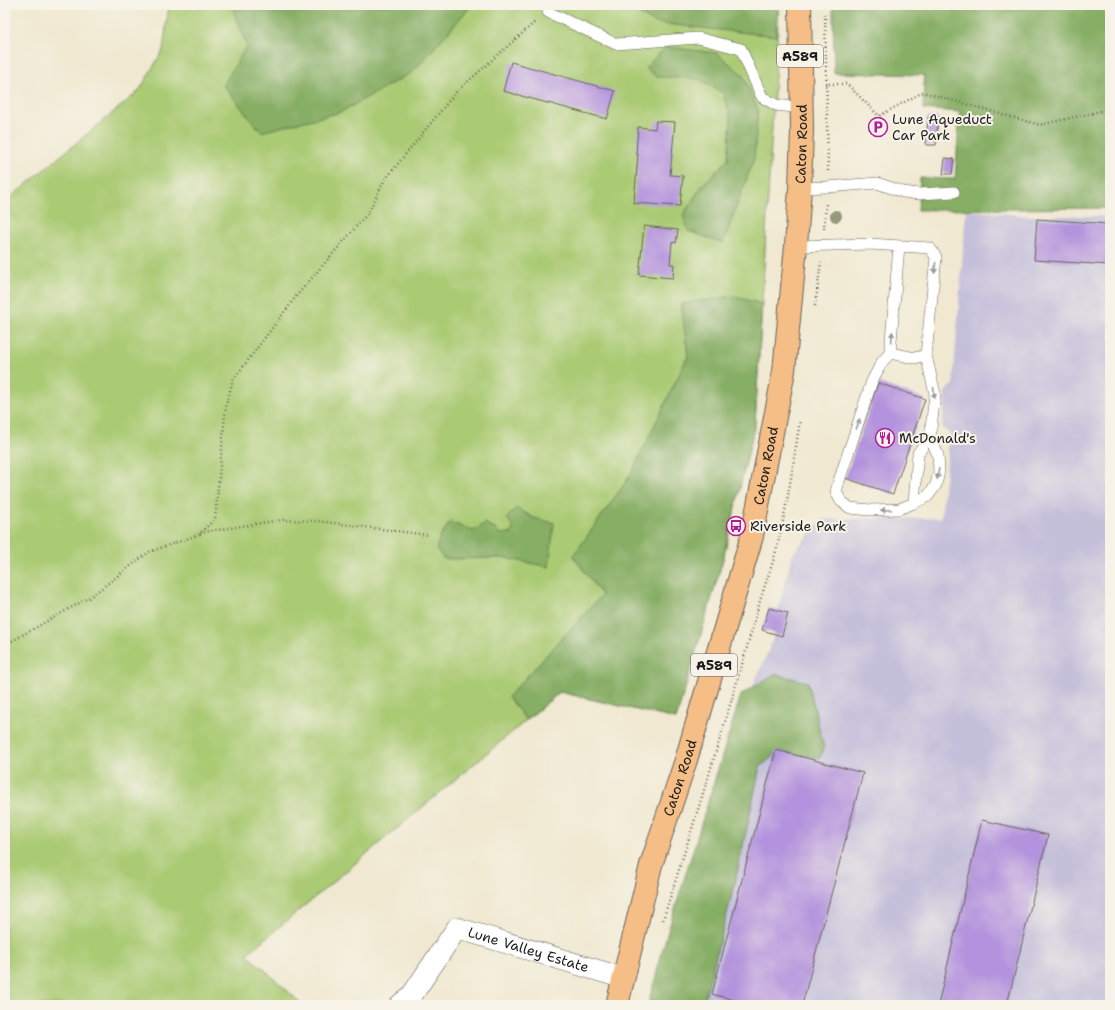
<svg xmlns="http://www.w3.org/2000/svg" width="1115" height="1010" font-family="'Shantell Sans',sans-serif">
  <rect width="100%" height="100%" fill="#f7f3e8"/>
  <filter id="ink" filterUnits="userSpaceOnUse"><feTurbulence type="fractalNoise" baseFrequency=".025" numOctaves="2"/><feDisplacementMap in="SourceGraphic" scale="8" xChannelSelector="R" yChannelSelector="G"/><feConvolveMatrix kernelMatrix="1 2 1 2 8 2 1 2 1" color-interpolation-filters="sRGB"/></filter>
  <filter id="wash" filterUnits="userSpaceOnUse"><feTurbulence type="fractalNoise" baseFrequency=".012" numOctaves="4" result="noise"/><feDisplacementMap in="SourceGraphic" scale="16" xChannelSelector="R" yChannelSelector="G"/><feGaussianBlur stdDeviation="0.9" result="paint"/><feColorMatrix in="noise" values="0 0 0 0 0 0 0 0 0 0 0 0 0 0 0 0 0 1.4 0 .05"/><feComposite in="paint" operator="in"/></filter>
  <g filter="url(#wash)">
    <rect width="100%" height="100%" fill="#f0e8d0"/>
    <path fill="#c5c0da" d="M 966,210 L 1029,216 L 1110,216 L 1110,1005 L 652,1005 L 654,990 L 755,681 L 772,642 L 778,610 L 793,553 L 823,519 L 941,518 L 950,433 L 942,428 L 945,392 L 953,384 Z"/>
    <path fill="#aaca73" stroke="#637348" d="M 169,5 L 779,5 L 755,424 L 723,559 L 676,719 L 560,692 L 247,954 L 303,1005 L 5,1005 L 5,202 L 139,91 L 163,50 Z"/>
    <path fill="#87ae65" stroke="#526540" d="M 231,5 L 472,5 L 414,71 L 341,112 L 261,132 L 223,85 L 247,46 Z
      M 624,5 L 779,5 L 776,36 L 655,23 Z
      M 833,5 L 1110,5 L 1110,208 L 918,210 L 920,178 L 955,179 L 960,112 L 923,109 L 924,75 L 834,73 Z
      M 666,47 L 717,53 L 743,75 L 758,110 L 754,159 L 723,243 L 688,231 L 683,215 L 703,184 L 728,160 L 731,119 L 723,93 L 699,79 L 657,77 L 645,68 Z
      M 733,296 L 762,304 L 755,424 L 723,559 L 676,719 L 560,692 L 526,720 L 508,697 L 602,595 L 573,556 L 630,476 L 688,356 L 681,304 Z
      M 516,508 L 534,518 L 554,523 L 549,567 L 506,558 L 444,559 L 436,549 L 440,537 L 450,522 L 473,531 L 485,523 L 495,529 L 500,534 L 512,533 L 513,527 L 507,518 Z
      M 774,674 L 808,682 L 824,748 L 820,758 L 779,751 L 760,767 L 734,887 L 703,1005 L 648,1005 L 665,941 L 741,695 Z"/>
    <g id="blocks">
      <path fill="#b393dd" d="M 511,62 L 615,91 L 607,119 L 503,91 Z
        M 928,117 L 938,117 L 936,145 L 926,145 Z
        M 656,121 L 675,122 L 670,175 L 683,176 L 680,206 L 634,203 L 638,154 L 636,154 L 638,127 L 655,129 Z
        M 945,158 L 954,159 L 952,174 L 943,174 Z
        M 1037,219 L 1110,224 L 1110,265 L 1034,260 Z
        M 644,226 L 678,230 L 676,243 L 672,242 L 670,264 L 674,264 L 673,278 L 639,275 Z
        M 878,383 L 925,399 L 893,494 L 845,478 Z
        M 769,608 L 788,613 L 782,636 L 762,630 Z
        M 776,750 L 863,773 L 802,1005 L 753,1005 L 712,994 Z
        M 982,820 L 1048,835 L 1007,1005 L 938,1005 Z"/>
    </g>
  </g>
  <g filter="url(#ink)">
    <use href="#blocks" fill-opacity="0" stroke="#66635b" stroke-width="1"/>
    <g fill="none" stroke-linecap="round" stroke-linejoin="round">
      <g stroke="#66635b" stroke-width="12">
        <path id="lane" d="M 548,12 L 616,44 L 698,38 L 741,49 L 762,97 L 776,105 L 802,108
          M 800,188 L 827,187 L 877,183 L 903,192 L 919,194 L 954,192
          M 796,246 L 871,244 L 930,248 L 936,257 L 926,355 L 935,394 L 930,437 L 918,453 L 914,503 L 899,509 L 870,510 L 850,508 L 841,501 L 836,492 L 839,481 L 872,381 L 882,362 L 890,353
          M 899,246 L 890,353 L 915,358 L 926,355
          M 914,503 L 928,496 L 936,485 L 939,471 L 938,455 L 930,437"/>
      </g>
      <g stroke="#66635b" stroke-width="22">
        <g id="street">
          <path id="s1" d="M 400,1005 L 412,995 L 457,928 L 623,978"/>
        </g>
      </g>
      <g stroke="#66635b" stroke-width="24">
        <g id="primary">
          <path id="s2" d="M 617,1005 L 651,865 L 686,760 L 752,536 L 784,371 L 796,246 L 800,188 L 802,130 L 800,5"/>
        </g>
      </g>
      <path stroke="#66635b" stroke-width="2.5" stroke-dasharray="1 3" stroke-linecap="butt" d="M 825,14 L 828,171
        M 825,84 L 847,84 L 879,116 L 923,92 L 1040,125 L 1110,109
        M 824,229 L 826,204
        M 815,306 L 821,262
        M 200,534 L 209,531 L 282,520 L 318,521 L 428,535
        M 5,645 L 90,597 L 149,552 L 198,535 L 215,519 L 226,405 L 233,380 L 298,294 L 368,213 L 384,181 L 456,92 L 535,22
        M 663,920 C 696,816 729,713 758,608 C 764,585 774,563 779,539 C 788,500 794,460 800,420"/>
      <use href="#lane" stroke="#fff" stroke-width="11"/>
      <use href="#street" stroke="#fff" stroke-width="21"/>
      <use href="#primary" stroke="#f6be87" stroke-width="22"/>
    </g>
    <circle fill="#97997e" cx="836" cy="216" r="6"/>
    <defs><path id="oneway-solid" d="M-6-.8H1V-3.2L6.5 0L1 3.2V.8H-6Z"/></defs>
    <g fill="#999">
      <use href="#oneway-solid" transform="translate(935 268) rotate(96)"/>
      <use href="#oneway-solid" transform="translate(892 337) rotate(-85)"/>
      <use href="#oneway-solid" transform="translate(934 393) rotate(86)"/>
      <use href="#oneway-solid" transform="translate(858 424) rotate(-71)"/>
      <use href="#oneway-solid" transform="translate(938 474) rotate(99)"/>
      <use href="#oneway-solid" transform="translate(886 510) rotate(178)"/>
    </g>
  </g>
  <defs>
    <g id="parking-ring" transform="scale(1)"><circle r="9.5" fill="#f7f3e8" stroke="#b5179e" stroke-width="1.5"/><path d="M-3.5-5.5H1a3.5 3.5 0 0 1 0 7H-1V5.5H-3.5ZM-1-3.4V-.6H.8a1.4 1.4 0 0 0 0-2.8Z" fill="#b5179e"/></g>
    <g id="restaurant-ring" transform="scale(1)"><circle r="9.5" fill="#f7f3e8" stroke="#b5179e" stroke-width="1.5"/><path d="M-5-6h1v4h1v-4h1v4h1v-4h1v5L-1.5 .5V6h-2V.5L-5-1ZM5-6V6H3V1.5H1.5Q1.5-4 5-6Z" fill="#b5179e"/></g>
    <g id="bus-ring" transform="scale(1)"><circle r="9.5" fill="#f7f3e8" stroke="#b5179e" stroke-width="1.5"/><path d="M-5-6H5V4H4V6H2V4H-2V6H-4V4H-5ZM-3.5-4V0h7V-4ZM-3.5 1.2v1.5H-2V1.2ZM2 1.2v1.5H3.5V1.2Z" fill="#b5179e"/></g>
  </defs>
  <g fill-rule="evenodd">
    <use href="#parking-ring" x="878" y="127"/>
    <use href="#restaurant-ring" x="885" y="438"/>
    <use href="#bus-ring" x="736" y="526"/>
  </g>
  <g text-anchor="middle" stroke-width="4" stroke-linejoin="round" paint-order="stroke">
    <g fill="#f7f3e8" stroke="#5e5c59" stroke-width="1">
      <rect x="777" y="45" width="46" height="22" rx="3"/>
      <rect x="691" y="654" width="46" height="22" rx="3"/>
    </g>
    <g font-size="13" font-weight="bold" fill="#1c1c1c">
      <text x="800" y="61">A589</text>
      <text x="714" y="670">A589</text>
    </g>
    <g font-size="14" fill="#1c1c1c" stroke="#f7f3e8" text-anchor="start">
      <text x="892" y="124">Lune Aqueduct<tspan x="892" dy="16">Car Park</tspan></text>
      <text x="899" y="443">McDonald's</text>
      <text x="750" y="531">Riverside Park</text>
    </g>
    <g font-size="14" fill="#1c1c1c" stroke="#f7f3e8">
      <text dy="5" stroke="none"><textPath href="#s2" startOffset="884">Caton Road</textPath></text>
      <text dy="5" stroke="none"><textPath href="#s2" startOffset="560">Caton Road</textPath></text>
      <text dy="5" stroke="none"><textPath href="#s2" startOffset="236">Caton Road</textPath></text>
      <text dy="5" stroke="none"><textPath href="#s1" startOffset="171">Lune Valley Estate</textPath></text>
    </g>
  </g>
  <rect width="1115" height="1010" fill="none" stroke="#f7f3e8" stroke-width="20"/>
</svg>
